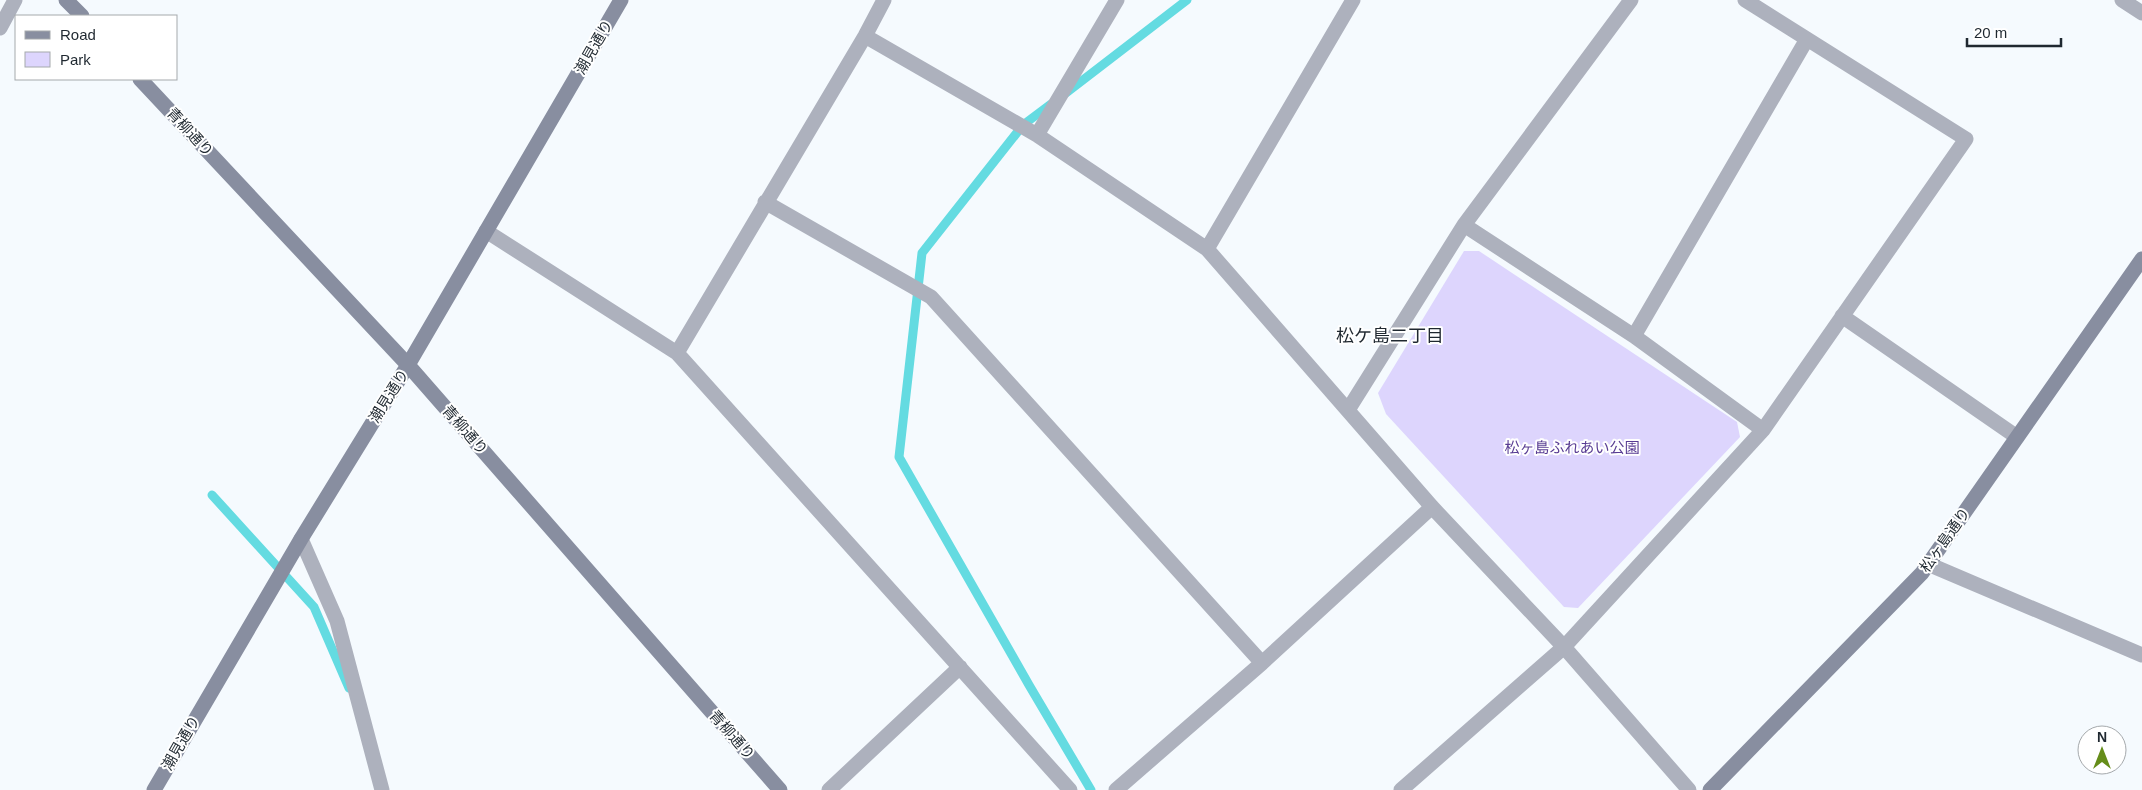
<svg xmlns="http://www.w3.org/2000/svg" width="2142" height="790" font-family="Arial,'Noto Sans JP',sans-serif">
  <rect width="100%" height="100%" fill="#f5fafe"/>
  <path fill="#ddd5fd" d="M 1464,251 L 1479,251 L 1737,422 L 1740,437 L 1578,608 L 1564,607 L 1386,414 L 1378,393 Z"/>
  <g fill="none" stroke-linecap="round" stroke-linejoin="round">
    <path stroke="#64dbe1" stroke-width="9" d="M 1066,93 L 1187,0
      M 1051,104 L 1023,125 L 922,253 L 899,457 L 1029,685 L 1091,790
      M 212,495 L 314,607 L 349,688"/>
    <path stroke="#adb1bd" stroke-width="15" d="M 2122,0 L 2142,13
      M 0,28 L 15,0
      M 865,36 L 1037,135 L 1207,249 L 1432,507 L 1564,647 L 1689,790
      M 1037,135 L 1117,0
      M 765,202 L 931,297 L 1262,663
      M 1464,225 L 1634,336 L 1763,430
      M 486,231 L 677,353 L 1070,790
      M 1207,249 L 1353,0
      M 1842,316 L 2017,437
      M 1634,336 L 1807,39
      M 677,353 L 865,36 L 884,0
      M 1348,410 L 1464,225 L 1631,0
      M 301,539 L 337,621 L 382,790
      M 1928,564 L 2142,655
      M 829,790 L 960,667
      M 1116,790 L 1262,663 L 1432,507
      M 1401,790 L 1564,647 L 1763,430 L 1966,139 L 1745,0"/>
    <path stroke="#888ea0" stroke-width="15" d="M 66,0 L 82,16
      M 140,79 L 408,365 L 780,790
      M 154,790 L 301,539 L 408,365 L 621,0
      M 1710,790 L 1922,573 L 2142,259"/>
  </g>
  <g text-anchor="middle" stroke-width="4" stroke-linejoin="round" paint-order="stroke">
    <g font-size="15" fill="#1f2830" stroke="#fff">
      <text transform="translate(594 47) rotate(-60)" y="5">潮見通り</text>
      <text transform="translate(190 132) rotate(47)" y="5">青柳通り</text>
      <text transform="translate(389 396) rotate(-58)" y="5">潮見通り</text>
      <text transform="translate(465 430) rotate(49)" y="5">青柳通り</text>
      <text transform="translate(1945 540) rotate(-55)" y="5">松ヶ島通り</text>
      <text transform="translate(732 735) rotate(49)" y="5">青柳通り</text>
      <text transform="translate(181 743) rotate(-60)" y="5">潮見通り</text>
    </g>
    <g font-size="15" fill="#583c93" stroke="#fff">
      <text x="1572" y="453">松ヶ島ふれあい公園</text>
    </g>
    <g font-size="18" fill="#1f2830" stroke="#fff">
      <text x="1390" y="342">松ケ島二丁目</text>
    </g>
  </g>
  <rect x="15" y="15" width="162" height="65" fill="#ffffff" stroke="#a5a9ac"/>
  <rect x="25" y="31" width="25" height="8" fill="#888ea0" stroke="#a5a9ac"/>
  <text x="60" y="40" font-size="15" fill="#1f2830">Road</text>
  <rect x="25" y="52" width="25" height="15" fill="#ddd5fd" stroke="#a5a9ac"/>
  <text x="60" y="65" font-size="15" fill="#1f2830">Park</text>
  <g transform="translate(2102 750)"><circle r="24" fill="#ffffff" stroke="#a5a9ac"/>
  <path d="M0-4L9 19L0 12L-9 19Z" fill="#658d1a"/>
  <text y="-8" font-size="14" font-weight="bold" text-anchor="middle" fill="#1f2830">N</text>
  </g>
  <path d="M1967 38v8h94v-8" fill="none" stroke="#1f2830" stroke-width="2.5"/>
  <text x="1974" y="38" font-size="15" fill="#1f2830" stroke="#ffffff" stroke-width="4" paint-order="stroke">20 m</text>
</svg>
